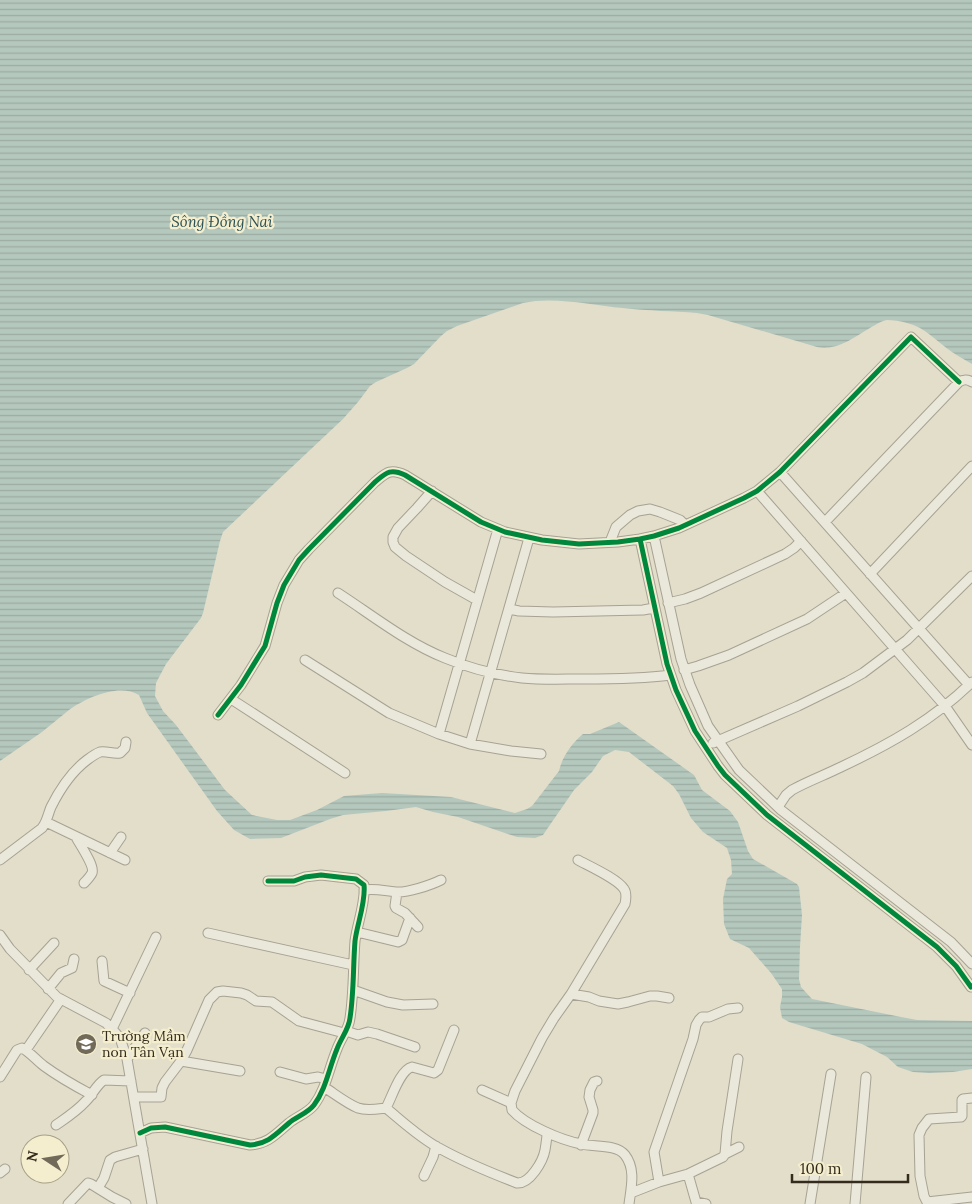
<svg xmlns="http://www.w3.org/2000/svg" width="972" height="1204" font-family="Lora,serif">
  <defs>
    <pattern id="water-rules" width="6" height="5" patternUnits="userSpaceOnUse" patternTransform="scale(1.25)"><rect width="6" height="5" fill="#b5c8be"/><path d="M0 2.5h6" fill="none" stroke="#9caca3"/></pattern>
  </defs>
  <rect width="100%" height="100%" fill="#e2deca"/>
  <path fill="url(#water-rules)" d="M 0,0 L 972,0 L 972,364 C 965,360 958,356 952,352 C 937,342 925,327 907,323 C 901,321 893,320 887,320 C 881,321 875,325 870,328 C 853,338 837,351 817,347 L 708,315 L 697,313 C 673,311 648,311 623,308 C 592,305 553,296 523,303 L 457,326 L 447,331 L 441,336 L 414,364 L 407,368 L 376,382 L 370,386 L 358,402 L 343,419 L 223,532 L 220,541 L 203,613 L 201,618 L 166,664 L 156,683 L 155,696 L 163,711 L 176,725 L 225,790 L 252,815 L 277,820 L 290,820 L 317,810 L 344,796 L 382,793 L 451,797 L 515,813 L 527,809 L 532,806 L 559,771 C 562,757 572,743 583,734 L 590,734 L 619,722 L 694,775 L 702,790 L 730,811 L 738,822 L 748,851 L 753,859 L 797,884 L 799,887 L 802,915 L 800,947 L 799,979 L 801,987 L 812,999 L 901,1017 L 917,1020 L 972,1021 L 972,1069 L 953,1072 L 929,1073 L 913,1072 L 898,1067 L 887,1057 L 862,1044 L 789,1022 L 782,1018 L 780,1007 L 782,997 L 782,989 L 771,973 L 749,948 L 730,939 L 724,924 L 723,899 L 727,879 L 732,874 L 731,860 L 727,848 L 703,832 L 691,818 L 679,794 L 673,786 L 629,752 L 615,750 L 603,756 L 592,772 L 574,790 L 543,835 L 535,838 L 517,837 L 458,817 L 433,812 L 416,807 L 386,811 L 343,815 L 330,819 L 281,838 L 250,839 L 234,830 L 217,811 L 147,713 L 139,695 C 119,683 86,698 69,710 C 60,717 51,725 42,732 C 28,742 14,751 0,761 Z"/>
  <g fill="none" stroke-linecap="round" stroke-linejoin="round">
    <g stroke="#a7a293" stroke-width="11">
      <path id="street" d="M 780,472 L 969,685
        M 432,491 L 417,508 L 398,528 L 393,537 L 393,542 L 395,547 L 406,556 L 445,582 L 477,600
        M 757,491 L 945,706 L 972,745
        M 825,522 L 959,382 C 964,379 967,379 972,382
        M 654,536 L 681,659 L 690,685 L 708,726 L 739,770 L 781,810 L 951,942 L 972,964
        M 640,539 L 667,664 L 676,690 L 695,731 L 718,766 L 725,775 L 767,815 L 937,947 L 956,966 L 971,987 L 972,986
        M 610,542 L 616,527 L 630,515 L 638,511 L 650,509 L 660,512 L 680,520 L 685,525
        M 870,574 L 972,466
        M 338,593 C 372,615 407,643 445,658 C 469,668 496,675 522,678 C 542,680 563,679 583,679 C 612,679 641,679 670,675
        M 668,603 L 685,599 L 701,593 L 785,554 L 794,548 L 801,541
        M 509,609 L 519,611 L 553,612 L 643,610 L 654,608
        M 305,660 L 389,713 L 439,734 L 470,744 L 511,751 L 541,754
        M 684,670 L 698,666 L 729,655 L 807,619 L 846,593
        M 231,699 L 345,773
        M 218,715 L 241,685 L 265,646 L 277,603 L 284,585 L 299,560 L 309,549 L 375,482 C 386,473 390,468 405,475 L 481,522 L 505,532 L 542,540 L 579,544 L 618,542 L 640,539 L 654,536 L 679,528 L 744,498 L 757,491 L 780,472 L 911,337 L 959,382
        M 439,734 L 498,529
        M 713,743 L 798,706 L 847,682 L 863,673 L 907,640 L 972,576
        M 470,744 L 529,538
        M 778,807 L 786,795 L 792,790 C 808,781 825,775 841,767 C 890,744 933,720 972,682
        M 46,822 L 125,860
        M 76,837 C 80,845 95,866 92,873 C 90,877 87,880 84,883
        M 110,853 L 121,837
        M 0,860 L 42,828 C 47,822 48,814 51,807 C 60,789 71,772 87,760 C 91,757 95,754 100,752 C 107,751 113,754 120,753 L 125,748 L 126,742
        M 578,860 C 589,866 618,879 624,889 C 627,893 626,899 625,904 L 571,994 L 554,1018 L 542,1038 L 515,1091 L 511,1103 L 512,1110 C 525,1125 561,1140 581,1144 C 594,1147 617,1144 625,1155 C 636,1169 631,1188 629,1204
        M 364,890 C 376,888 384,891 396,892 C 407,893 431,885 441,880
        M 397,892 L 395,906 L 396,908 L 405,913 L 418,927
        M 357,932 L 398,942 L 402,940 L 410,918
        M 208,933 L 353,965
        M 0,935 L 10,949 L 57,997 L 106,1023 L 112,1029 L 120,1038 L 127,1059 L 152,1204
        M 102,961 L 104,981 L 130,993
        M 29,970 L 54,943
        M 48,989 L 61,973 L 72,968 L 74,959
        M 353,990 L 387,1002 L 403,1005 L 433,1004
        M 571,994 L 589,997 L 599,1001 L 618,1004 L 628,1002 L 650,996 L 657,996 L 669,998
        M 112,1029 L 156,937
        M 346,1031 L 358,1035 L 368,1032 L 377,1034 L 415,1047
        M 26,1050 L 61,999
        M 127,1059 L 145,1033
        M 181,1061 L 240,1071
        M 280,1072 L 306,1079 L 318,1077 L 326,1079
        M 0,1077 L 17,1050 L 22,1048 C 30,1052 36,1060 44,1066 C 59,1077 75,1086 92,1095
        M 324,1087 C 335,1094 346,1103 358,1108 C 367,1111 377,1109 386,1108 C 403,1122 420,1138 439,1148 C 464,1162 491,1173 517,1183 C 530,1184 543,1161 545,1150 C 546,1144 547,1138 547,1133
        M 482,1090 L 511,1103
        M 134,1097 L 161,1097 L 162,1088 L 165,1082 L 181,1061 L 187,1050 L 209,1000 L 217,992 L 223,991 L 241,993 L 247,995 L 256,1001 L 272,1002 L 299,1021 L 344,1033
        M 386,1108 C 392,1097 400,1070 412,1067 L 434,1073 L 438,1070 L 454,1030
        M 56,1125 C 66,1118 77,1111 85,1102 C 92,1096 96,1085 104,1080 L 131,1081
        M 140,1133 L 151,1128 L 165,1127 L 250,1145 C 268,1144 276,1134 289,1123 C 296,1117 308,1113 314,1105 C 326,1089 329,1068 337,1049 C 341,1038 349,1029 350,1018 C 354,992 353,967 355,941 C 357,924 366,902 364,885 L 356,879 L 321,875 L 305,877 L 294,881 L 268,881
        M 581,1145 L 593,1113 L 593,1110 L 589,1097 L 590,1090 L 594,1082 L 597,1081
        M 725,1154 L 727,1131 L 738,1059
        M 0,1173 L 5,1169
        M 688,1174 L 696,1202 L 706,1204
        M 424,1176 L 433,1157 L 436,1146
        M 659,1182 L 654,1152 L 693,1039 L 696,1025 L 699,1020 L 702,1017 L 709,1017 L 728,1009 L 738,1008
        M 98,1188 L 104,1178 L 110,1160 L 115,1157 L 143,1149
        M 631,1193 L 659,1182 L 688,1174 L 723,1157 L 725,1154 L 739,1147
        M 927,1202 L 972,1197
        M 68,1204 L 88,1183 L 91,1184 L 112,1197 L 126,1204
        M 810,1204 L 831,1074
        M 855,1204 L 866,1077
        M 928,1204 L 924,1196 L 920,1176 L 919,1135 L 922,1128 L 929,1119 L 961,1117 L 962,1116 L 962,1100 L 963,1099 L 972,1098"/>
    </g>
    <use href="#street" stroke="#eae7db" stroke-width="9"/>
    <g stroke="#f4eece" stroke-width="8">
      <path id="cycleway" d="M 640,539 L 667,664 L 676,690 L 695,731 L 718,766 L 725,775 L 767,815 L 937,947 L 956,966 L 971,987 L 972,986
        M 218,715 L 241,685 L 265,646 L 277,603 L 284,585 L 299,560 L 309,549 L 375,482 C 386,473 390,468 405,475 L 481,522 L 505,532 L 542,540 L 579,544 L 618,542 L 640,539 L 654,536 L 679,528 L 744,498 L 757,491 L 780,472 L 911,337 L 959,382
        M 140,1133 L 151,1128 L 165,1127 L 250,1145 C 268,1144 276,1134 289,1123 C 296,1117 308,1113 314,1105 C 326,1089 329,1068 337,1049 C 341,1038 349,1029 350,1018 C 354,992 353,967 355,941 C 357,924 366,902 364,885 L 356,879 L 321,875 L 305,877 L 294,881 L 268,881"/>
    </g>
    <use href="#cycleway" stroke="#00873e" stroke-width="5"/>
  </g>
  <defs>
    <g id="school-disc" transform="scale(1.125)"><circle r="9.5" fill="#716a59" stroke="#f4eece"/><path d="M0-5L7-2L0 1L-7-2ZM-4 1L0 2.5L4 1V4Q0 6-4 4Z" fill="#fff"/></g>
  </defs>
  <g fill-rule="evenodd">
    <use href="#school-disc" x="86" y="1044"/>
  </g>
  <g text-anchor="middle" stroke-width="4.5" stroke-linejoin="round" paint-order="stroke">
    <g font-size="14" fill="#342b1c" stroke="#f4eece" text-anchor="start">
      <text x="102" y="1041">Trường Mầm<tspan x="102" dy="16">non Tân Vạn</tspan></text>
    </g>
    <g font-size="15" font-style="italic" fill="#2c5053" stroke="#f4eece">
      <text x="222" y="227">Sông Đồng Nai</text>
    </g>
  </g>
  <g transform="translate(45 1159) rotate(282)"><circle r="24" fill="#f4eece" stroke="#a7a087"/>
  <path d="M0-4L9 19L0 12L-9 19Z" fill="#716a59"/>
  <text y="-8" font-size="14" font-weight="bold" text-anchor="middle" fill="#342b1c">N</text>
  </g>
  <path d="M792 1174v8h116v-8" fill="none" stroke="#342b1c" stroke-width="2.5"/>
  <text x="800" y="1174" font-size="15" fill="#342b1c" stroke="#f4eece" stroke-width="4" paint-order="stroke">100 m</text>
</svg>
